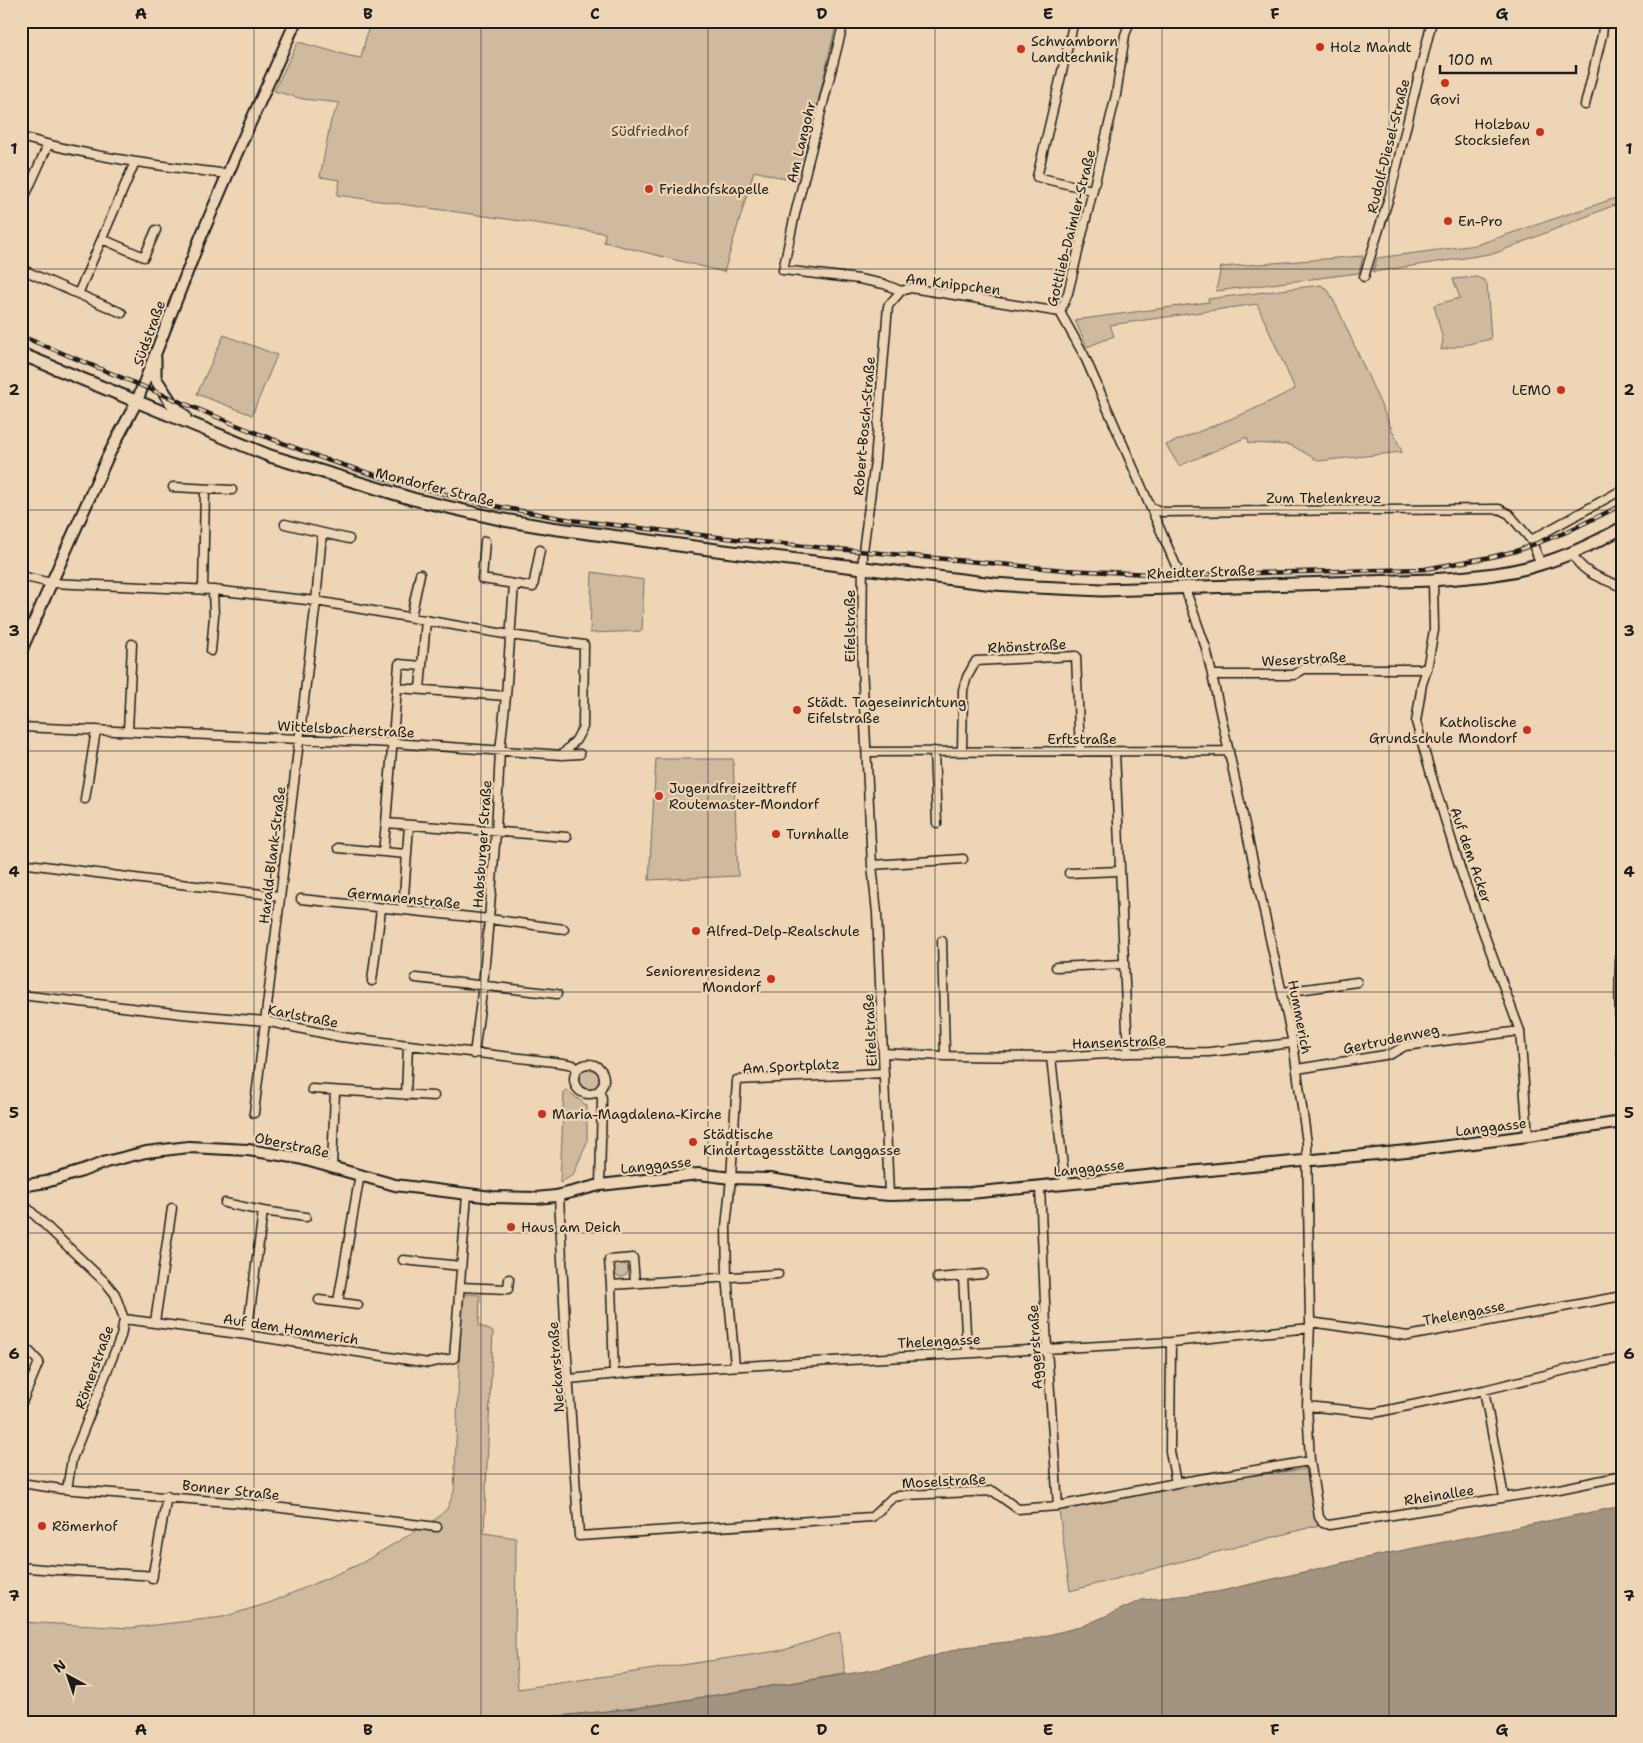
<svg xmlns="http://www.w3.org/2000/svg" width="1643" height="1743" font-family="'Shantell Sans',sans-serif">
  <rect width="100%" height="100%" fill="#eed5b5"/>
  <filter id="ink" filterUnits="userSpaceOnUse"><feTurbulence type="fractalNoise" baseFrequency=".02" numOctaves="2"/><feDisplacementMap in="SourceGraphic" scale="10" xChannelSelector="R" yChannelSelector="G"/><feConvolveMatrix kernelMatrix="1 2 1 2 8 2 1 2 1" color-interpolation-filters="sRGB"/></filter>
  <g filter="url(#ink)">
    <path fill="#d0ba9f" stroke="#766b5e" d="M 370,21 L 837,21 L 799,182 L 754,171 L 724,272 L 604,242 L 605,233 L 337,195 L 340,180 L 320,177 L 331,120 L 340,103 L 303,99 L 274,91 L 298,42 L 350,56 L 361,58 Z
      M 1622,196 L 1622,202 L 1496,253 L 1373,272 L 1377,258 L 1476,245 Z
      M 1363,256 L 1359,273 L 1216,291 L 1221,267 Z
      M 1476,277 L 1484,280 L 1487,284 L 1491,339 L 1441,350 L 1443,340 L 1434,305 L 1460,298 L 1453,279 Z
      M 1321,285 L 1328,290 L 1338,309 L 1402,452 L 1319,461 L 1291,445 L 1249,443 L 1247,437 L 1179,466 L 1166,445 L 1250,411 L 1295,389 L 1257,304 L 1110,325 L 1114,336 L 1087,347 L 1075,320 L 1209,302 L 1208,299 Z
      M 224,335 L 277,355 L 252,415 L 197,394 Z
      M 592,572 L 644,580 L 642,631 L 590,633 Z
      M 656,759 L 733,759 L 738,876 L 649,880 Z
      M578 1079a11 11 0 1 1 22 0a11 11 0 1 1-22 0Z
      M 567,1090 L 587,1106 L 587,1142 L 573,1175 L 560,1183 L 564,1091 Z
      M614 1270a7 7 0 1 1 14 0a7 7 0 1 1-14 0Z
      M 464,1294 L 480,1295 L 479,1325 L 493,1332 L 484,1533 L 516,1538 L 515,1649 L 518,1689 L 784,1650 L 840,1632 L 845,1674 L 636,1708 L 502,1722 L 21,1722 L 21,1622 L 130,1628 L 223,1617 L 269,1603 L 360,1564 L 436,1519 L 447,1509 L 454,1492 L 462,1297 Z
      M 1308,1469 L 1319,1525 L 1070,1591 L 1058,1503 L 1178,1484 Z"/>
    <path fill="#a3937f" stroke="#6d6357" d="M 1622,1506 L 1622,1722 L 502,1722 L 636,1708 L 903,1665 L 964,1647 L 1033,1639 L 1083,1626 L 1142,1600 L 1217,1592 L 1355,1560 Z"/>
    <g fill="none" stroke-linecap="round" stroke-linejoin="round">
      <g stroke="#1c1c1c" stroke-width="11">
        <path id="minor" d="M 844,21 L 795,214 L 783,270 L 859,279 L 884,284 L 901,291 L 911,288 L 1060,312
          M 1074,21 L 1037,177 L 1092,190
          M 1130,21 L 1125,35 L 1116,95 L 1068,293 L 1060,312 L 1084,355 L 1177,568
          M 1585,105 L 1602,35 L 1603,27 L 1601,21
          M 21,137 C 89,157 159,166 228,174
          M 21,205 L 48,145
          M 102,239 L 144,257 L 156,230
          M 21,269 L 78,294 L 135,162
          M 1364,277 L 1390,194 L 1432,21
          M 78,294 L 122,313
          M 173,487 L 232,490
          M 1151,507 L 1162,512 L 1499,509 L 1509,514 L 1531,540 L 1541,564
          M 285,524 L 349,539
          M 1531,540 L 1622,490
          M 485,541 L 482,579 L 514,584
          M 1572,553 C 1582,574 1602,578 1622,587
          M 21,576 L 51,583 L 213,590 L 316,601 L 510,635 L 584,645 L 583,727 L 576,740 L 562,755
          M 1433,580 L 1434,630 L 1427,669 L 1422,684 L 1416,722 L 1433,781 L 1463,877 L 1520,1031 L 1528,1136
          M 1187,588 L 1187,594 L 1206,648 L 1212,675 L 1293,1043 L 1307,1143 L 1310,1322 L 1307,1406 L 1310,1461 L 1319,1517 L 1323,1523 L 1329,1525 L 1559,1489 L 1622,1476
          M 203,590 L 205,489
          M 1622,607 L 1622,612
          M 411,617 L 420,574
          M 211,651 L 214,616 L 213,590
          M 422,666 L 399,664 L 386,823 L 567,837
          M 1212,675 L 1294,675 L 1304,669 L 1427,669
          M 398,688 L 506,696
          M 420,689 L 426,620
          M 21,727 L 393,743 L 562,755 L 580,754
          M 128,731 L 132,644
          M 934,751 L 937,823
          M 962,751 L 963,690 L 967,677 L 976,661 L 1076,656 L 1080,752
          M 868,752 L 1229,751
          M 1115,752 L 1128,1053
          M 85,799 L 96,730
          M 338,848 L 406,854
          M 383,852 L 386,823
          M 21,863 L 172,883 L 279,896
          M 872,865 L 963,859
          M 1069,873 L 1120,871
          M 301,899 L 489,919 L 564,929
          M 403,910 L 409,825
          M 1622,925 C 1619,968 1618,1011 1622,1054
          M 942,941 L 945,1056
          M 1056,967 L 1124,964
          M 416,978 L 557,994
          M 372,981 L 381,909
          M 1283,992 L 1357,982
          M 21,995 L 182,1014 L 265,1021 L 341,1037 L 563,1063 L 573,1065 L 577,1069
          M 883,1053 L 945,1056 L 1051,1057 L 1128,1053 L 1209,1052 L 1293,1043
          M 474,1054 L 483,985 L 489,919 L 496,832 L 500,751 L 506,696 L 514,584 L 533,587 L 540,550
          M 1051,1057 L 1065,1185
          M574 1079a15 15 0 1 1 30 0a15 15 0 1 1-30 0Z
          M 1297,1069 L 1391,1054 L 1405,1046 L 1520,1031
          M 312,1089 L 434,1096
          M 599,1091 L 602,1098 L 600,1185
          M 406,1095 L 408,1045
          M 254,1113 L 316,601 L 322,533
          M 332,1167 L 335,1091
          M 1040,1187 L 1047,1349 L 1058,1506
          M 889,1195 L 877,913 L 872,865 L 862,665 L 863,551 L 875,461 L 888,306 L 901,291
          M 559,1196 L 566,1343 L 579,1536 L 872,1517 L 893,1497 L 907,1495 L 993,1491 L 1018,1509 L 1058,1506 L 1176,1483 L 1310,1461
          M 21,1202 L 107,1284 L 115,1294 L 124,1319 L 121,1336 L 72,1459 L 67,1489
          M 225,1203 L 263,1211 L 247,1335
          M 263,1211 L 306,1217
          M 403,1260 L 461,1266
          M 963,1276 L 967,1352
          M 937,1278 L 983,1274
          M 611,1285 L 609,1260 L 633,1258 L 635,1283
          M 460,1287 L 508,1289 L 509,1279
          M 319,1300 L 358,1305
          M 338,1302 L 360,1174
          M 124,1319 L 247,1335 L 428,1363 L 454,1358 L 467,1195
          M 155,1322 L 172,1208
          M 1310,1322 L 1408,1336 L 1622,1296
          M 1171,1342 L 1170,1451 L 1176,1483
          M 21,1348 L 30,1352 L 39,1362 L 21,1405
          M 735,1366 L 727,1276 L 726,1227 L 731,1178 L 737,1080 L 884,1073
          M 614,1374 L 611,1285 L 778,1274
          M 570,1379 L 637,1372 L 1171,1342 L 1310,1328
          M 1484,1390 L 1504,1497
          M 1307,1406 L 1374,1413 L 1484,1390 L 1594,1363 L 1622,1358
          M 21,1483 L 61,1489 L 241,1503 L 437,1527
          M 21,1567 C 65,1572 109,1572 153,1576
          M 152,1579 L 167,1496"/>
      </g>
      <g stroke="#1c1c1c" stroke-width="14">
        <path id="tertiary" d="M 21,651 L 108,456 L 137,401 L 200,239 L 235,157 L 296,21
          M 21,1186 L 46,1182 L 82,1171 L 106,1162 L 146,1152 L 189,1147 L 248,1150 L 299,1158 L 395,1185 L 492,1197 L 536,1198 L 556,1196 L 600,1185 L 699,1174 L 731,1178 L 769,1179 L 856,1192 L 889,1195 L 970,1193 L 1417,1150 L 1528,1136 L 1622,1122"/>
      </g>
      <g stroke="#1c1c1c" stroke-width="15">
        <path id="secondary" d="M 21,354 L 270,456 L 413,499 L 504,520 L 551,528 L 724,551 L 994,584 L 1037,587 L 1102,590 L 1433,580 C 1469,577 1506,575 1540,564 C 1569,556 1595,543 1622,528
          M 155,358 L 155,378 L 172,404 L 185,417"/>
      </g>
      <use href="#minor" stroke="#eed5b5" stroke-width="8"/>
      <use href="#tertiary" stroke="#eed5b5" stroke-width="10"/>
      <use href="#secondary" stroke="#eed5b5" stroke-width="11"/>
      <g stroke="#1c1c1c" stroke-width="4.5">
        <path id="rail" d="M 21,336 L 246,429 L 327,460 L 394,481 L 484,504 L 571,520 L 761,542 L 1065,570 L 1172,575 L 1425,569 L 1491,557 L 1516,551 L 1564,533 L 1622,505"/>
      </g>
      <use href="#rail" stroke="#eed5b5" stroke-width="2.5" stroke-dasharray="8" stroke-linecap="butt"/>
    </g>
  </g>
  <path fill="none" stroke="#1c1c1c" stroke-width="1" stroke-opacity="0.55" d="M 254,21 L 254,1722M 481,21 L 481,1722M 708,21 L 708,1722M 935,21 L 935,1722M 1162,21 L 1162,1722M 1389,21 L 1389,1722M 21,269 L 1622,269M 21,510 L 1622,510M 21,751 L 1622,751M 21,992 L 1622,992M 21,1233 L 1622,1233M 21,1474 L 1622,1474"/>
  <g fill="#c8321e" stroke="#eed5b5" stroke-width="2">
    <circle cx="1320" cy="47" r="5"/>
    <circle cx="1021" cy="49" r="5"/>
    <circle cx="1445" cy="83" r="5"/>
    <circle cx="1540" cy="132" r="5"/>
    <circle cx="649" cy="189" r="5"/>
    <circle cx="1448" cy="221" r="5"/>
    <circle cx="1561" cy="390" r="5"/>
    <circle cx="797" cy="710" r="5"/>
    <circle cx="1527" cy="730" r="5"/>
    <circle cx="659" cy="796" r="5"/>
    <circle cx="776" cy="834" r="5"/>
    <circle cx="696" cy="931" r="5"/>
    <circle cx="771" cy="979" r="5"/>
    <circle cx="542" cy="1114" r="5"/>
    <circle cx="693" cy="1142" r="5"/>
    <circle cx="511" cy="1227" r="5"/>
    <circle cx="42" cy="1526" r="5"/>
  </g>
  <g text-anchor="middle" stroke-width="4.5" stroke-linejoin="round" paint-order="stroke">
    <g font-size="14" fill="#1c1c1c" stroke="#eed5b5" text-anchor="start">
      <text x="1031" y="46">Schwamborn<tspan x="1031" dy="16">Landtechnik</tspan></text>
      <text x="1330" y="52">Holz Mandt</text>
      <text x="1445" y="104" text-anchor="middle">Govi</text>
      <text x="1530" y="129" text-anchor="end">Holzbau<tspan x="1530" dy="16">Stocksiefen</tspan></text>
      <text x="659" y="194">Friedhofskapelle</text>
      <text x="1458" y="226">En-Pro</text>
      <text x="1551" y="395" text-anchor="end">LEMO</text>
      <text x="807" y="707">Städt. Tageseinrichtung<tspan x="807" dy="16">Eifelstraße</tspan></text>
      <text x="1517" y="727" text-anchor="end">Katholische<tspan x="1517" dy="16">Grundschule Mondorf</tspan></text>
      <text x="669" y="793">Jugendfreizeittreff<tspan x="669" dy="16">Routemaster-Mondorf</tspan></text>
      <text x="786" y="839">Turnhalle</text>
      <text x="706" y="936">Alfred-Delp-Realschule</text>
      <text x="761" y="976" text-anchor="end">Seniorenresidenz<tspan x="761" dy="16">Mondorf</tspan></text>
      <text x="552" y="1119">Maria-Magdalena-Kirche</text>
      <text x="703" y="1139">Städtische<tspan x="703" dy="16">Kindertagesstätte Langgasse</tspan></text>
      <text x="521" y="1232">Haus am Deich</text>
      <text x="52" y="1531">Römerhof</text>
    </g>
    <g font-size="14" fill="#49443d" stroke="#eed5b5">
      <text x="650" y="136">Südfriedhof</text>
    </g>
    <g font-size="14" fill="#1c1c1c" stroke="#eed5b5">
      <text transform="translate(801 142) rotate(-76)" y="5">Am Langohr</text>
      <text transform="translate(1388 146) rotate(-76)" y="5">Rudolf-Diesel-Straße</text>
      <text transform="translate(1071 228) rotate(-76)" y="5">Gottlieb-Daimler-Straße</text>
      <text transform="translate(953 284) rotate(7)" y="5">Am Knippchen</text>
      <text transform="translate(149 333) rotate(-70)" y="5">Südstraße</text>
      <text transform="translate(864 426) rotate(-85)" y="5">Robert-Bosch-Straße</text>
      <text transform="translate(435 487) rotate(14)" y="5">Mondorfer Straße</text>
      <text x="1324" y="503">Zum Thelenkreuz</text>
      <text transform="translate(1201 572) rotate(-2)" y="5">Rheidter Straße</text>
      <text transform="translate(850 626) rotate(-90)" y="5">Eifelstraße</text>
      <text transform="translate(1027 646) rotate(-3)" y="5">Rhönstraße</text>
      <text transform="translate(1304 659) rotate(-3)" y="5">Weserstraße</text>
      <text transform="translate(346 729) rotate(3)" y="5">Wittelsbacherstraße</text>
      <text x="1082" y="744">Erftstraße</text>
      <text transform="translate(482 844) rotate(-86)" y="5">Habsburger Straße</text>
      <text transform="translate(272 855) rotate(-83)" y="5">Harald-Blank-Straße</text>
      <text transform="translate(1471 855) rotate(71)" y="5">Auf dem Acker</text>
      <text transform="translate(404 898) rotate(6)" y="5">Germanenstraße</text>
      <text transform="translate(303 1016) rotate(11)" y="5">Karlstraße</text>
      <text transform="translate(1300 1017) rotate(79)" y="5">Hummerich</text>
      <text transform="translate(870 1030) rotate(-93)" y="5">Eifelstraße</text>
      <text transform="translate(1391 1039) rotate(-12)" y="5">Gertrudenweg</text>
      <text transform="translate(1119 1042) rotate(-2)" y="5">Hansenstraße</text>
      <text transform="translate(791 1066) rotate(-3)" y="5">Am Sportplatz</text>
      <text transform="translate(1491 1127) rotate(-7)" y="5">Langgasse</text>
      <text transform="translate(292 1145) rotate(12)" y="5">Oberstraße</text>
      <text transform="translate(656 1165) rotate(-6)" y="5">Langgasse</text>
      <text transform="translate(1089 1168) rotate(-6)" y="5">Langgasse</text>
      <text transform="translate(1464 1313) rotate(-11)" y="5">Thelengasse</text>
      <text transform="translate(291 1329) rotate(9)" y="5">Auf dem Hommerich</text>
      <text transform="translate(939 1341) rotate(-3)" y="5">Thelengasse</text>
      <text transform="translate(1035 1347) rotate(-93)" y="5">Aggerstraße</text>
      <text transform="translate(94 1367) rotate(-70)" y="5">Römerstraße</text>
      <text transform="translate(556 1367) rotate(-94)" y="5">Neckarstraße</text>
      <text transform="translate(944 1481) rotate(-3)" y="5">Moselstraße</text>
      <text transform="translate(231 1490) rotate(6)" y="5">Bonner Straße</text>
      <text transform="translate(1439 1495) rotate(-9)" y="5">Rheinallee</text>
    </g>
  </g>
  <rect width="1643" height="1743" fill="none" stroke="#eed5b5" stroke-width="55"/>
  <g transform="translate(68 1676) rotate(320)" stroke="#eed5b5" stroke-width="4" paint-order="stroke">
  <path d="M0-4L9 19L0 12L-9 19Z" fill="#1c1c1c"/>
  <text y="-8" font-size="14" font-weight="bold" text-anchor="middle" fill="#1c1c1c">N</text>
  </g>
  <path d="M1440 65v8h136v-8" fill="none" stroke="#1c1c1c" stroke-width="2.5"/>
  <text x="1448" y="65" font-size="15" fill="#1c1c1c" stroke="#eed5b5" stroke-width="4" paint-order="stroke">100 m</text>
  <rect x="28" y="28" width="1588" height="1688" fill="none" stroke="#1c1c1c" stroke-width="2"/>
  <g font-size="16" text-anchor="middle" font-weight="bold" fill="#1c1c1c">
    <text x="141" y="19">A</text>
    <text x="368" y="19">B</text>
    <text x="595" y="19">C</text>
    <text x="822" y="19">D</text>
    <text x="1048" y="19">E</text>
    <text x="1275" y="19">F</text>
    <text x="1502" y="19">G</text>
    <text x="14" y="154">1</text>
    <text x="1629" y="154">1</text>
    <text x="14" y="395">2</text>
    <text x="1629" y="395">2</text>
    <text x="14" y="636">3</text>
    <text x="1629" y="636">3</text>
    <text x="14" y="877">4</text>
    <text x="1629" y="877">4</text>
    <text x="14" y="1118">5</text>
    <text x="1629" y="1118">5</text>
    <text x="14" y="1359">6</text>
    <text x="1629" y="1359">6</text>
    <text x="14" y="1601">7</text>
    <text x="1629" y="1601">7</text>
    <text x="141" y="1735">A</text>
    <text x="368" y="1735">B</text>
    <text x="595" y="1735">C</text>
    <text x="822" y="1735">D</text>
    <text x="1048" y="1735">E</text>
    <text x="1275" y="1735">F</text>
    <text x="1502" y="1735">G</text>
  </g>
</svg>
